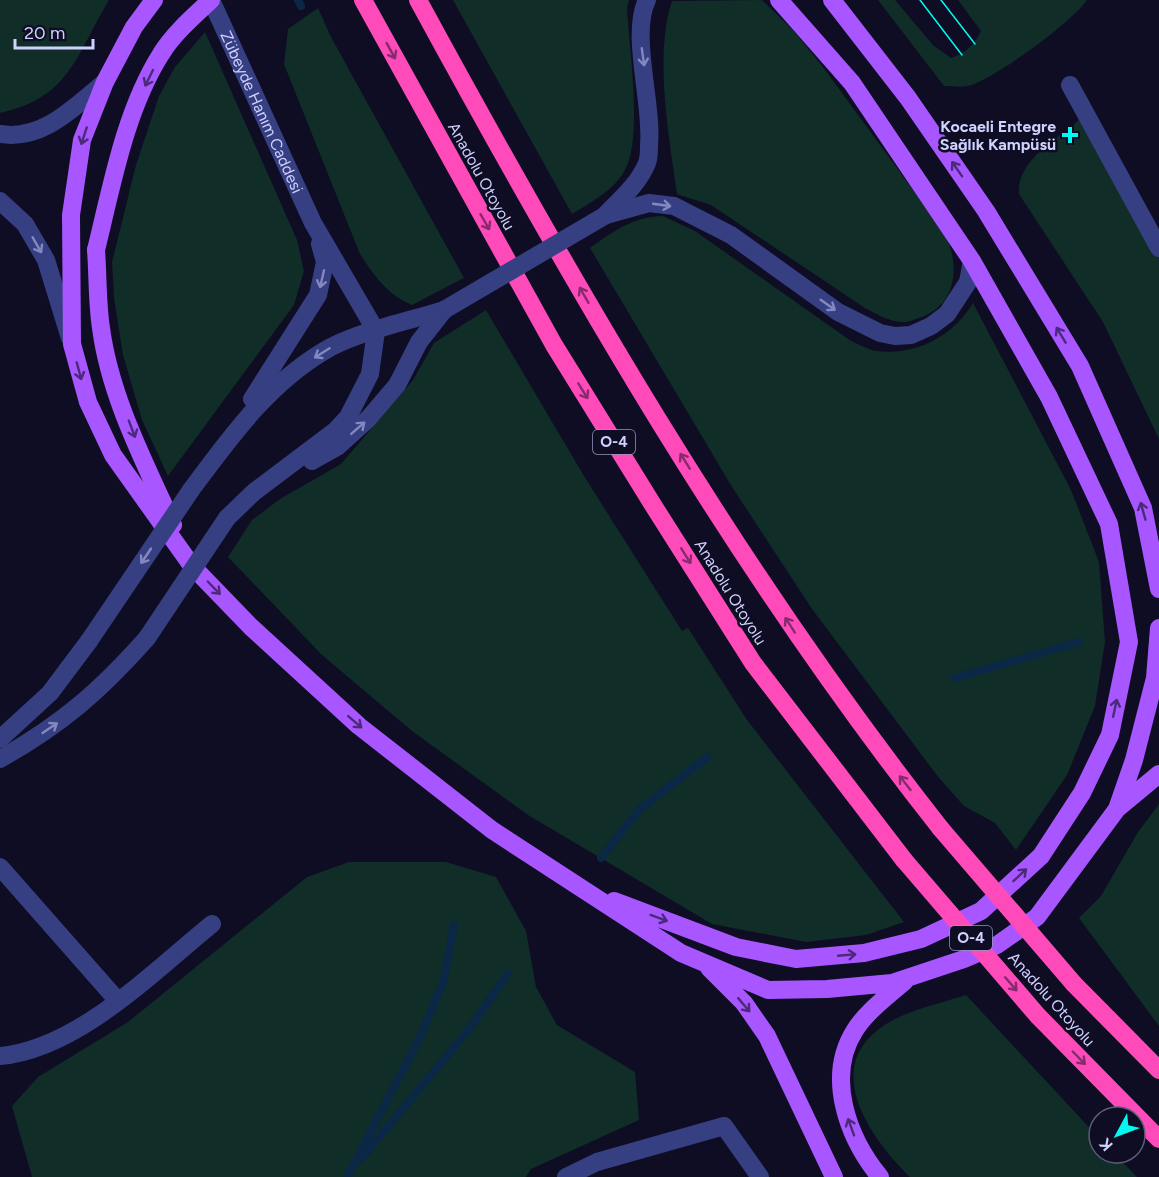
<svg xmlns="http://www.w3.org/2000/svg" width="1159" height="1177" font-family="Figtree,sans-serif">
  <rect width="100%" height="100%" fill="#0e0d23"/>
  <path fill="#102d28" d="M 0,0 L 109,0 C 76,55 70,98 0,113 Z
    M 453,0 L 629,0 L 627,8 C 629,46 643,138 625,170 C 614,190 592,202 572,214 Z
    M 762,0 L 793,30 L 823,67 L 946,235 C 959,265 958,303 922,317 C 917,318 910,322 905,322 C 891,323 877,314 865,308 L 711,205 L 677,194 C 669,137 654,56 672,1 Z
    M 878,0 L 895,0 L 933,45 L 951,58 C 966,53 974,45 981,31 L 958,0 L 1087,0 C 1071,23 998,76 971,85 C 963,88 952,86 944,86 Z
    M 318,8 L 331,37 L 464,278 L 412,305 C 388,295 374,276 360,254 L 284,64 L 288,29 Z
    M 205,32 L 297,240 L 304,271 L 294,305 L 168,476 L 142,420 L 123,355 L 114,298 L 112,262 L 136,165 L 159,96 L 175,67 Z
    M 1079,120 L 1159,239 L 1159,439 L 1103,322 L 1019,194 C 1016,161 1057,139 1079,120 Z
    M 663,216 L 695,231 L 851,341 C 859,344 868,350 877,351 C 916,356 953,336 973,303 L 1071,490 L 1099,562 L 1105,642 L 1095,706 L 1067,775 L 1016,850 L 995,823 L 964,806 L 939,778 L 812,609 L 732,487 L 590,248 C 614,231 632,217 663,216 Z
    M 486,310 L 584,476 L 682,631 L 688,628 L 747,720 L 904,922 L 866,935 L 806,942 L 712,924 L 528,815 L 412,731 L 322,655 L 228,557 L 252,520 L 280,499 L 341,464 L 413,380 L 434,343 Z
    M 1159,804 L 1159,1026 L 1079,918 L 1101,896 L 1138,832 Z
    M 349,862 L 446,862 L 496,877 L 526,931 L 536,987 L 557,1025 L 635,1072 L 639,1120 L 531,1169 L 526,1177 L 32,1177 L 12,1106 L 38,1077 L 128,1022 L 307,877 Z
    M 966,995 L 1099,1138 L 1099,1153 L 1114,1153 L 1137,1177 L 910,1177 C 876,1144 825,1077 873,1034 C 896,1012 936,1005 966,995 Z"/>
  <g fill="none" stroke-linecap="round" stroke-linejoin="round">
    <path stroke="#0a2845" stroke-width="8" d="M 298,0 L 301,6
      M 955,678 L 1079,642
      M 601,858 L 639,810 L 707,757
      M 361,1159 L 470,1028 L 508,973
      M 347,1177 L 419,1039 L 443,983 L 454,925"/>
    <g stroke="#373f83" stroke-width="18">
      <path id="s1" d="M 211,0 L 313,223 L 376,331 L 370,374 L 348,417 L 335,431 L 254,492 L 227,518"/>
      <path d="M 1070,85 L 1159,248"/>
      <path d="M 0,134 C 43,141 74,107 105,82"/>
      <path d="M 0,201 L 25,224 L 46,260 L 70,338"/>
      <path d="M 607,213 C 622,198 639,183 647,163 C 649,158 649,151 649,145 C 653,104 630,34 647,0"/>
      <path d="M 606,215 L 649,203 L 674,206 L 731,235 L 838,312 L 880,333 L 895,336 L 911,335 L 931,326 L 947,314 L 968,282 L 972,261"/>
      <path d="M 252,399 L 318,295 L 325,262 L 320,244"/>
      <path d="M 312,461 L 337,447 L 368,419 L 397,385 L 419,342 L 444,310"/>
      <path d="M 191,490 C 231,436 271,380 331,347 C 364,330 409,321 444,310"/>
      <path d="M 0,739 L 50,693 L 89,641"/>
      <path d="M 0,759 C 62,724 100,691 147,638"/>
      <path d="M 0,867 L 118,1001"/>
      <path d="M 0,1056 C 78,1049 154,971 212,924"/>
      <path d="M 566,1177 L 597,1162 L 724,1126 L 760,1177"/>
    </g>
    <path stroke="#a856ff" stroke-width="18" d="M 154,0 L 134,27 L 105,82 L 82,140 L 71,215 L 72,344 L 88,402 L 113,455 L 192,566 L 251,627 L 359,726 L 492,830 L 681,953 L 768,990 L 827,989 L 892,983 L 964,959 L 997,945 L 1037,917 L 1117,809 L 1134,760 L 1155,678 L 1159,628
      M 832,0 L 908,98 L 986,211 L 1080,366 L 1143,508 L 1159,589
      M 96,250 C 98,276 97,302 101,328 C 110,397 145,463 173,525
      M 1118,808 L 1159,774
      M 614,901 L 736,947 L 796,959 L 864,953 L 921,939 L 981,911 L 1041,856 L 1082,793 L 1110,735 L 1129,642 L 1109,524 L 1049,397 L 972,261 L 852,83 L 779,0
      M 709,968 L 744,1003 L 767,1036 L 834,1177
      M 880,1177 C 848,1138 825,1077 855,1030 C 867,1011 888,996 905,981"/>
    <path stroke="#ff4aba" stroke-width="18" d="M 363,0 L 554,345 L 653,505 L 753,663 L 904,860
      M 418,0 C 574,287 738,572 941,829
      M 1074,984 L 1159,1070
      M 1038,1016 L 1159,1139"/>
    <path stroke="#00faf1" stroke-width="1.5" d="M 920,0 L 962,55
      M 941,0 L 975,44"/>
    <path stroke="#373f83" stroke-width="18" d="M 444,310 L 606,215
      M 147,638 L 227,518
      M 89,641 L 191,490"/>
    <path stroke="#a856ff" stroke-width="18" d="M 96,250 C 112,185 125,111 161,54 C 173,34 194,16 211,0"/>
    <path stroke="#ff4aba" stroke-width="18" d="M 941,829 L 1074,984
      M 904,860 L 1038,1016"/>
  </g>
  <defs><path id="oneway-shaft" d="M-6 0H5M1.5-3L5.5 0L1.5 3" fill="none" stroke-width="1.6" stroke-linecap="round" stroke-linejoin="round" transform="scale(1.5)"/></defs>
  <g stroke="#862c6e">
    <use href="#oneway-shaft" transform="translate(391 51) rotate(61)"/>
    <use href="#oneway-shaft" transform="translate(485 222) rotate(60)"/>
    <use href="#oneway-shaft" transform="translate(584 295) rotate(-120)"/>
    <use href="#oneway-shaft" transform="translate(583 391) rotate(58)"/>
    <use href="#oneway-shaft" transform="translate(685 461) rotate(-122)"/>
    <use href="#oneway-shaft" transform="translate(686 556) rotate(58)"/>
    <use href="#oneway-shaft" transform="translate(790 625) rotate(-123)"/>
    <use href="#oneway-shaft" transform="translate(905 783) rotate(-128)"/>
    <use href="#oneway-shaft" transform="translate(1011 984) rotate(49)"/>
    <use href="#oneway-shaft" transform="translate(1079 1058) rotate(46)"/>
  </g>
  <g stroke="#8388c1">
    <use href="#oneway-shaft" transform="translate(643 57) rotate(82)"/>
    <use href="#oneway-shaft" transform="translate(662 205) rotate(8)"/>
    <use href="#oneway-shaft" transform="translate(37 245) rotate(60)"/>
    <use href="#oneway-shaft" transform="translate(322 279) rotate(103)"/>
    <use href="#oneway-shaft" transform="translate(828 305) rotate(35)"/>
    <use href="#oneway-shaft" transform="translate(322 353) rotate(148)"/>
    <use href="#oneway-shaft" transform="translate(358 428) rotate(-41)"/>
    <use href="#oneway-shaft" transform="translate(146 556) rotate(124)"/>
    <use href="#oneway-shaft" transform="translate(50 728) rotate(-34)"/>
  </g>
  <g stroke="#4c2a7b">
    <use href="#oneway-shaft" transform="translate(149 78) rotate(116)"/>
    <use href="#oneway-shaft" transform="translate(84 136) rotate(108)"/>
    <use href="#oneway-shaft" transform="translate(957 169) rotate(-125)"/>
    <use href="#oneway-shaft" transform="translate(1061 335) rotate(-121)"/>
    <use href="#oneway-shaft" transform="translate(79 371) rotate(75)"/>
    <use href="#oneway-shaft" transform="translate(132 429) rotate(69)"/>
    <use href="#oneway-shaft" transform="translate(1143 511) rotate(-106)"/>
    <use href="#oneway-shaft" transform="translate(214 588) rotate(46)"/>
    <use href="#oneway-shaft" transform="translate(1115 708) rotate(-78)"/>
    <use href="#oneway-shaft" transform="translate(355 722) rotate(41)"/>
    <use href="#oneway-shaft" transform="translate(1020 875) rotate(-43)"/>
    <use href="#oneway-shaft" transform="translate(659 918) rotate(20)"/>
    <use href="#oneway-shaft" transform="translate(847 955) rotate(-5)"/>
    <use href="#oneway-shaft" transform="translate(744 1005) rotate(50)"/>
    <use href="#oneway-shaft" transform="translate(851 1127) rotate(-110)"/>
  </g>
  <path fill="#00faf1" stroke="#0e0d23" stroke-width="2" d="M1067 126h6v6h6v6h-6v6h-6v-6h-6v-6h6z"/>
  <g text-anchor="middle" stroke-width="5" stroke-linejoin="round" paint-order="stroke">
    <g fill="#0e0d23" stroke="#9596bd" stroke-width="1.5">
      <rect x="593" y="430" width="42" height="24" rx="4.5"/>
      <rect x="950" y="926" width="42" height="24" rx="4.5"/>
    </g>
    <g font-size="15" font-weight="bold" fill="#cfd1ff">
      <text x="614" y="447">O-4</text>
      <text x="971" y="943">O-4</text>
    </g>
    <g font-size="16" fill="#cfd1ff" stroke="#0e0d23">
      <text dy="6" stroke="none"><textPath href="#s1" startOffset="123">Zübeyde Hanım Caddesi</textPath></text>
      <text transform="translate(482 176) rotate(61)" y="6">Anadolu Otoyolu</text>
      <text transform="translate(731 592) rotate(58)" y="6">Anadolu Otoyolu</text>
      <text transform="translate(1052 999) rotate(48)" y="6">Anadolu Otoyolu</text>
    </g>
    <g font-size="16" font-weight="bold" fill="#cfd1ff" stroke="#0e0d23" text-anchor="end">
      <text x="1056" y="132">Kocaeli Entegre<tspan x="1056" dy="18">Sağlık Kampüsü</tspan></text>
    </g>
  </g>
  <g transform="translate(1117 1135) rotate(229)"><circle r="28" fill="#0e0d23" stroke="#5b5b7b" stroke-width="1.5"/>
  <path d="M0-4.5L10 22L0 15L-10 22Z" fill="#00faf1"/>
  <text y="-9" font-size="16" font-weight="bold" text-anchor="middle" fill="#cfd1ff">K</text>
  </g>
  <path d="M15 39v9h78v-9" fill="none" stroke="#cfd1ff" stroke-width="3"/>
  <text x="24" y="39" font-size="18" fill="#cfd1ff" stroke="#0e0d23" stroke-width="4.5" paint-order="stroke">20 m</text>
</svg>
